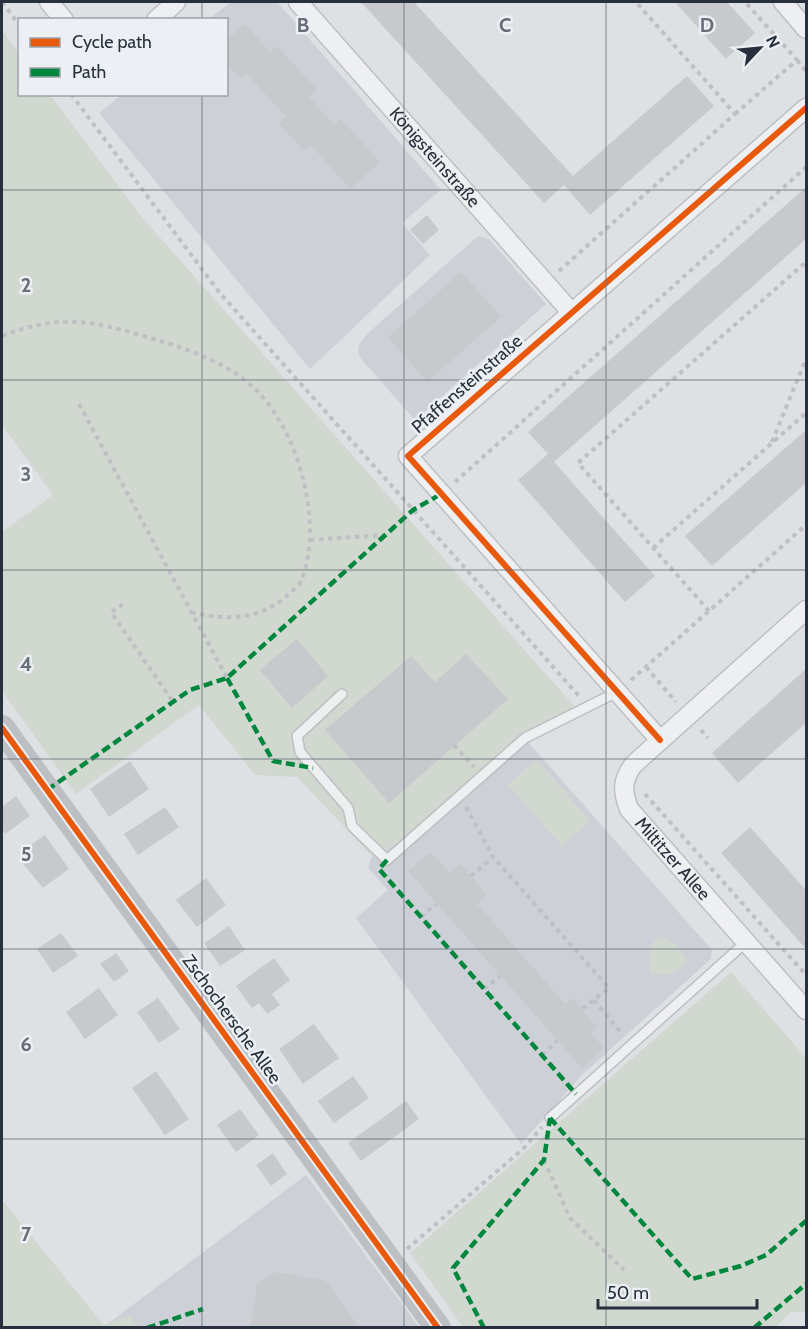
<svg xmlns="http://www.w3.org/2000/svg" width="808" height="1329" font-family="Cabin,sans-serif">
  <rect width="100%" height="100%" fill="#dee1e4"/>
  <path fill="#cdd1d7" d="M 231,2 L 277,2 L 441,190 L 402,223 L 430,255 L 310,369 L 99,113 L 121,95 L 226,94 L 226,20 L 209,19 Z
    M 478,236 L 489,239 L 546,304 L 415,420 L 362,360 L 358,353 L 359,345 L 367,334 Z
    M 521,734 L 712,950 L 711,959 L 583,1074 L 521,1144 L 356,918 L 388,890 L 368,868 L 372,856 L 402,843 Z
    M 306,1175 L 419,1327 L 102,1328 Z"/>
  <path fill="#d0d8cf" d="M 2,30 L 19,54 L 20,94 L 50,95 L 141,216 L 575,707 L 521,734 L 402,843 L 372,856 L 297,777 L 255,775 L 199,705 L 76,794 L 2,691 L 2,532 L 53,495 L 2,425 Z
    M 536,759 L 590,821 L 562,846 L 508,785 Z
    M 658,936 C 673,940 681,947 687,962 C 677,975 666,975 651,975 C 647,959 648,949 658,936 Z
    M 731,972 L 806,1058 L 806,1312 L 791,1312 L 775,1328 L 463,1327 L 410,1253 Z
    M 2,1200 L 104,1325 L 129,1315 L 138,1327 L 2,1327 Z"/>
  <path fill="#c7c9cc" d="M 361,2 L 414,2 L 573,176 L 687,76 L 714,106 L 590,215 L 564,185 L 544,203 Z
    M 675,2 L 727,2 L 755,33 L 726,59 Z
    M 245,24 L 270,52 L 277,46 L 317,90 L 309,97 L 334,125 L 341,119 L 380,162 L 350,189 L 311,145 L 304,151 L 279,123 L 286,117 L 247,74 L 241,79 L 226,63 L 226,41 Z
    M 805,188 L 806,239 L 554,462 L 655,576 L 625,602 L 518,480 L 548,454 L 528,432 Z
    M 427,215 L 439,230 L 423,244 L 410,230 Z
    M 461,272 L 501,317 L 427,382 L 388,337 Z
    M 806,430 L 806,483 L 712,566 L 685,536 Z
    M 297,639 L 328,676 L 292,708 L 260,670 Z
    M 466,654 L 508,699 L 389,803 L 325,730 L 411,656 L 435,682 Z
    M 806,669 L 806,723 L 738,783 L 712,753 Z
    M 130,761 L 149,789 L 109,817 L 90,789 Z
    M 16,796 L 30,816 L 5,834 L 2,829 L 2,807 Z
    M 165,807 L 179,827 L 138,855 L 124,834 Z
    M 750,827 L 806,890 L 806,949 L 721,853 Z
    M 45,835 L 69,869 L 43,888 L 23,864 L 26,862 L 19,853 Z
    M 430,852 L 450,873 L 460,864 L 487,895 L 477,904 L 565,1004 L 572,998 L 597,1027 L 591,1033 L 604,1048 L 582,1068 L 408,871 Z
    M 206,878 L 226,905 L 197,927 L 176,900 Z
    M 229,926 L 245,950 L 220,966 L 204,943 Z
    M 61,933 L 78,956 L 53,973 L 37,949 Z
    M 116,953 L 129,971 L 114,982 L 100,964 Z
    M 274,958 L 290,980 L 272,994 L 280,1005 L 267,1014 L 259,1003 L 252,1008 L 236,986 Z
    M 99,988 L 118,1015 L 85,1039 L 66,1012 Z
    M 158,998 L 180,1029 L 159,1043 L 137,1012 Z
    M 314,1024 L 339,1058 L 303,1084 L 279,1049 Z
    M 156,1071 L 189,1119 L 165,1135 L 132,1088 Z
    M 353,1076 L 369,1098 L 334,1123 L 318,1101 Z
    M 406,1101 L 419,1119 L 361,1161 L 348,1143 Z
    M 240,1109 L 259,1135 L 236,1152 L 217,1125 Z
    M 273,1153 L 287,1174 L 271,1186 L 256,1165 Z
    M 275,1272 L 326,1281 L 360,1328 L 250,1328 L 257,1284 Z"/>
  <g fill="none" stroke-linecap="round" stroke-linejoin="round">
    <g stroke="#bdbfc2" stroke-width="12">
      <path id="lane" d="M 342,694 L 297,736 L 300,752 L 348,808 L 352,826 L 387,860 L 525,738 L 617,692
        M 550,1118 L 746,942"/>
    </g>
    <g stroke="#bdbfc2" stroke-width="21">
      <g id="street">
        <path d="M 49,2 L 64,20"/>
        <path id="s1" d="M 298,2 L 571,312"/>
        <path d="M 783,2 L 806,29"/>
        <path d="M 156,20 L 176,2"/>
        <path id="s2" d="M 806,610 L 633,765 C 622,781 622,790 629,809 L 806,1010"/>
        <path d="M 660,740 L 408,456 L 806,108"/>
      </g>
    </g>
    <path stroke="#bec0c4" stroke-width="4" stroke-dasharray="4.5 4.5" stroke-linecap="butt" d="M 2,2 L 20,26
      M 797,60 L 806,71
      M 71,94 L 219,292 L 579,696
      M 735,114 L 797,60 L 745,2
      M 559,271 L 735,114 L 636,2
      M 2,336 C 59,314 90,320 147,337 C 184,348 223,360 253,387 C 298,428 325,524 301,581 C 299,586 293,590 289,594 C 262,620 225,621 191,612
      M 79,404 L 227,678
      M 772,442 L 806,359
      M 455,482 L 806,167
      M 310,540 L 385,535
      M 653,548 L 806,413
      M 123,604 L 111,612 L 173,702
      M 709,611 L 578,463 L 806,262
      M 646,667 L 676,702
      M 631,680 L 806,525
      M 701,730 L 708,738
      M 454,745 L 474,767
      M 645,794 L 806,975
      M 466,807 L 493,857 L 609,988 L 582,1009
      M 471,876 L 493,857
      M 421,917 L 436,904
      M 484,989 L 500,976
      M 594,1000 L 622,1034
      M 542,1055 L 557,1041
      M 544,1160 L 570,1218 L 624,1270
      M 407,1249 L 524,1148 L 542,1127"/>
    <use href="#lane" stroke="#eeeff1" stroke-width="9"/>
    <use href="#street" stroke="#eeeff1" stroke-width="18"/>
    <path stroke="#bcc0c4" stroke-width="26" d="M 2,728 L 438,1328"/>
    <path stroke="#00873e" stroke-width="4.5" stroke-dasharray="9 4.5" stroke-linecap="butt" d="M 227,678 L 273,761 L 313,768
      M 47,790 L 190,690 L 227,678 L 413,510 L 441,494
      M 387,860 L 379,869 L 576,1094
      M 550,1118 L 692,1279 L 741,1266 L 766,1255 L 806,1221
      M 147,1328 L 203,1309
      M 484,1328 L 453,1268 L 544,1160 L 550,1118
      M 754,1328 L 806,1284"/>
    <g stroke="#ecf0f4" stroke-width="10">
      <path id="cycleway" d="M 2,728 L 438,1328
        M 660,740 L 408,456 L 806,108"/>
    </g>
    <use href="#cycleway" stroke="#e8590c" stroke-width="6"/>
  </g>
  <path fill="none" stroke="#676e77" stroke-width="1.5" stroke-opacity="0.55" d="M 202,2 L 202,20M 404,2 L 404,1328M 606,2 L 606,1328M 202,94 L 202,1328M 2,190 L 806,190M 2,380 L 806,380M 2,570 L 806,570M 2,759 L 806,759M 2,949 L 806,949M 2,1139 L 806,1139"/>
  <g text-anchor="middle" stroke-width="5" stroke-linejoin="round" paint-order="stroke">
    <g font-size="18" fill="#27303c" stroke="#ecf0f4">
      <text dy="6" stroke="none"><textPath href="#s1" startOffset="207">Königsteinstraße</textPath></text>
      <text transform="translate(467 384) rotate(-41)" y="6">Pfaffensteinstraße</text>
      <text dy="6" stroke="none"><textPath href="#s2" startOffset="345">Miltitzer Allee</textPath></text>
      <text transform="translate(232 1019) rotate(54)" y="6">Zschochersche Allee</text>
    </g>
  </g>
  <g font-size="20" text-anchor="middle" font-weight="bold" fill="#676e77" stroke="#ecf0f4" stroke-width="5" stroke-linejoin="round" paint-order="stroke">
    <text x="303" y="32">B</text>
    <text x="505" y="32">C</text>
    <text x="707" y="32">D</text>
    <text x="26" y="292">2</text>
    <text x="26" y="481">3</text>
    <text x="26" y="671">4</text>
    <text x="26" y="861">5</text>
    <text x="26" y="1051">6</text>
    <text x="26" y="1241">7</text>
  </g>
  <rect width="808" height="1329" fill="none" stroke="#27303c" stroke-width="6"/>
  <rect x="18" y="18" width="210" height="78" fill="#ecf0f4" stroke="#9da3aa" stroke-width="1.5"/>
  <rect x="30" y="38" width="30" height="9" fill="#e8590c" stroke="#9da3aa" stroke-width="1.5"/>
  <text x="72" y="48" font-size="18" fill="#27303c">Cycle path</text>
  <rect x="30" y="68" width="30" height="9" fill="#00873e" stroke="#9da3aa" stroke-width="1.5"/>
  <text x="72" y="78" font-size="18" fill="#27303c">Path</text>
  <g transform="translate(760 48) rotate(64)" stroke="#ecf0f4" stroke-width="4.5" paint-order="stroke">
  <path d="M0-4.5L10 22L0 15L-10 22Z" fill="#27303c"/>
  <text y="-9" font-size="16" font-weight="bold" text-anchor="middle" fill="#27303c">N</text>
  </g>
  <path d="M598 1299v9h159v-9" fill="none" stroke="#27303c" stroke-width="3"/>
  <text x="607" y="1299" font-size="18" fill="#27303c" stroke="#ecf0f4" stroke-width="4.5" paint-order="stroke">50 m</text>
</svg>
